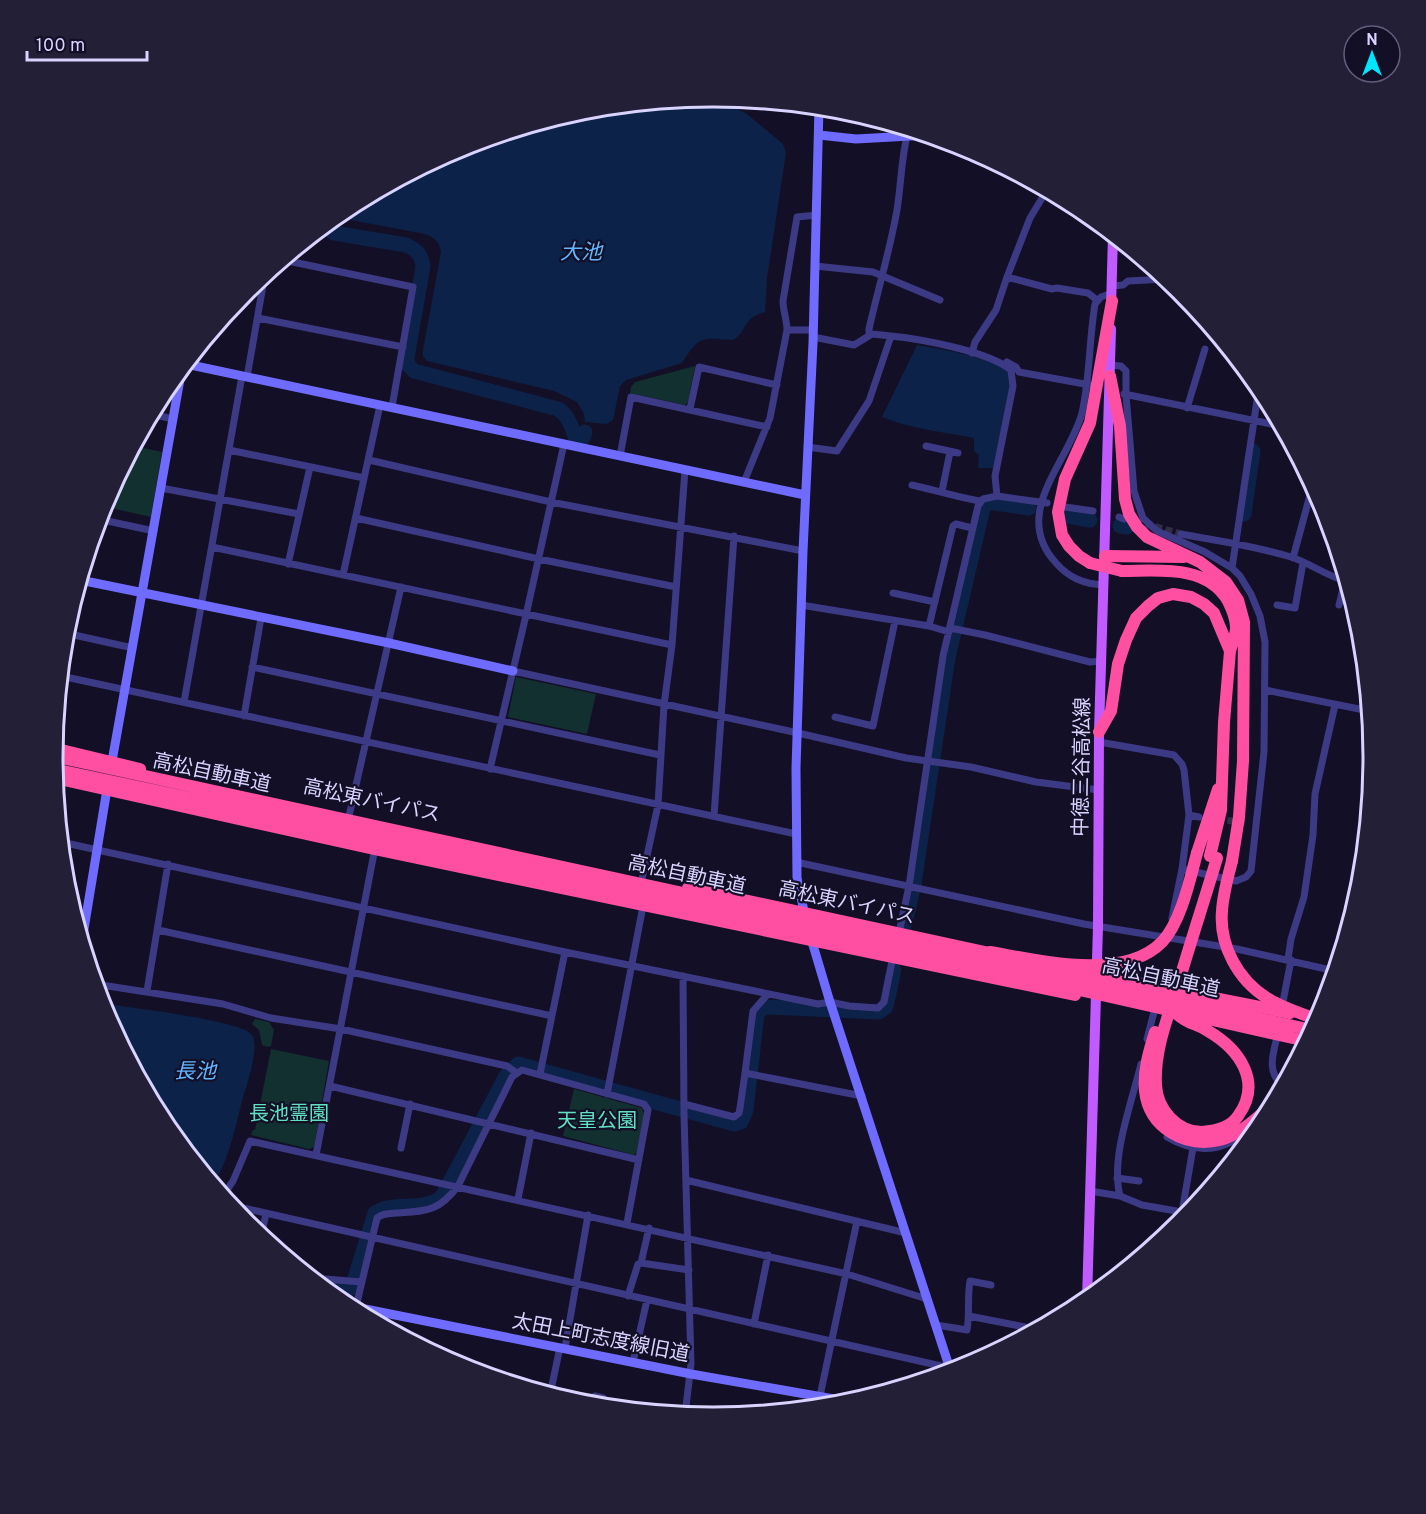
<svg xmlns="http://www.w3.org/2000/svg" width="1426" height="1514" font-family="Overpass,'Noto Sans JP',sans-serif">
  <rect width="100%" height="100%" fill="#130f26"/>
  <path fill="#12302f" d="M 695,366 L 688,402 L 685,405 L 630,393 L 631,387 L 635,382 Z
    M 134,446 L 162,452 L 151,517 L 102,506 Z
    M 516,677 L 596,694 L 587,734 L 508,717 Z
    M 255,1019 L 269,1022 L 274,1030 L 271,1046 L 267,1047 L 262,1045 L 259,1030 L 252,1024 Z
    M 271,1049 L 329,1061 L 314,1147 L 309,1149 L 251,1135 L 253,1130 L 255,1130 Z
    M 574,1089 L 642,1108 L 644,1114 L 637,1152 L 634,1155 L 563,1136 Z"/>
  <path fill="#0c2248" d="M 716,97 L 747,114 L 783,144 L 786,153 L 767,278 L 765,312 C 741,318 748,332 733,340 C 701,338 700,335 682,363 L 626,380 L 620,386 L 613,420 L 607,424 L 585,422 L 584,414 L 577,402 L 554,391 L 427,361 L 423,356 L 423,350 L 441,252 C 439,241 435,238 425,234 L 340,218 L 337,215 L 346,208 L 461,147 L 584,109 Z
    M 917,345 C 941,349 990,357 1009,372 L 1010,388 L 993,468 L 978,468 L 979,455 L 974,451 L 974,438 C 945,432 910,429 882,417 Z
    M 101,1003 C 124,1007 242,1020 252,1035 C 260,1047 247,1084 243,1098 C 235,1126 230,1159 213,1184 L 164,1124 Z"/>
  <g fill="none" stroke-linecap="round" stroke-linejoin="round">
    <path stroke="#0c2248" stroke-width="15" d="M 324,226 L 334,233 L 406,245 C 417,250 421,254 423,266 L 407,358 L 408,365 L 414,371 L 558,409 C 568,415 571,425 575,436 L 583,438 L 585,432
      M 1244,514 L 1253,451
      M 1068,516 L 1090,520
      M 1120,526 L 1127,527
      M 905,923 L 914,884 L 948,658 L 983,508 L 988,502 L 1029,508
      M 320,1285 L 345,1290 L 352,1288 L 375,1213 C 395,1200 423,1213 442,1197 L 506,1076 L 518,1064 L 734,1124 L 741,1122 L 746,1110 L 757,1014 L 763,1008 L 768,1007 L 879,1012 L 886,1007 L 894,970"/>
    <path stroke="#312d47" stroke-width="7" stroke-dasharray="7 3.5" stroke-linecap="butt" d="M 1135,521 L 1181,534
      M 1217,819 L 1247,823"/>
    <path stroke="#3d3a85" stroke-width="7" d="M 283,260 L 413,287 L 392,407
      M 815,266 L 873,272 L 940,300
      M 1007,277 L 1030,218 L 1047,190
      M 1112,286 L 1123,285 L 1128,281 L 1167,279
      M 258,318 L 403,347
      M 787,330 L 813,330
      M 872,334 L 869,333 L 869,329 C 878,289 890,250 897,210 C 901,185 901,161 907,136
      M 891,336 C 920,339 988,351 1011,370 L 1013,386 L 995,476 L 997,496
      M 972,353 L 975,342 L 996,310 L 1007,277 L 1052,289 L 1057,288 L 1088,293 L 1097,300
      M 1007,362 L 1016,367 L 1019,372 L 1090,385
      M 1110,365 L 1121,366 L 1126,371 L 1126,395 L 1134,491 L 1143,518 L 1157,531 L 1205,552 L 1232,568 L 1240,576 L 1251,594 L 1260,616 L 1265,642 L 1264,752 L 1251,871 L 1246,877 L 1236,881 L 1182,869 L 1172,918
      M 247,377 L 265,274
      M 1124,394 L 1281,426
      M 1187,408 L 1205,349
      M 690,409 L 699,367 L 777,385
      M 151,414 L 173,419
      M 926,446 L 958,453
      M 807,447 L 837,451 L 869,401 L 891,336 L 872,334 L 854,345 L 813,337
      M 229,450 L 364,478
      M 620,456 L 631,397 L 767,427
      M 369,460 L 551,502 L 803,551
      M 744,482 L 770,418 L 787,330 C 787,320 783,311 783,301 L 797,217 L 817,215
      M 912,485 C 935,490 956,497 980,501
      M 161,488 L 299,514
      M 942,491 L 950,452
      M 1065,507 L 1093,511
      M 1119,517 L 1124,519
      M 356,518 L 539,559 L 676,587
      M 98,519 L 154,531
      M 1181,534 C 1218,541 1256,546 1291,557 C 1310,563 1326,576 1346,581
      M 212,547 L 672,645
      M 1293,558 L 1313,484
      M 288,564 L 310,467
      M 1232,568 L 1259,387
      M 343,575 L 380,405
      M 1104,585 C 1084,584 1069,578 1056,563 C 1010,513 1069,462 1082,413 C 1090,377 1089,340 1095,304 L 1101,297 L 1112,293
      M 893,593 L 935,602
      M 801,605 L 929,626 L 949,632
      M 1277,605 L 1295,608 L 1303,563
      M 1339,605 L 1345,580
      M 929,626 L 953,526 L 956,524 L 972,528
      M 950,628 L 985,635 L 1090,662 L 1101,661
      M 65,633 L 133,648
      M 252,667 L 660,755
      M 513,671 L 798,733 L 906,758 L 971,767 L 1036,782 L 1099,790
      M 61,676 L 796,834
      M 1265,690 L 1369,711
      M 184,702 L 242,376
      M 244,716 L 261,618
      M 835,717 L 873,726 L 895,621
      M 1099,742 L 1174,755 L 1182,764 L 1184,770 L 1189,815 L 1182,869
      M 490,769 L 526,615 L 564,444
      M 1189,815 L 1199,817
      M 349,816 L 401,587
      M 714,816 L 734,536
      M 61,842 L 565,952 L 818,1004 L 830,1002 L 849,1006 L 878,1008 L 884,1002 L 893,956
      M 796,862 L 1084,924 L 1237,949 L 1335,971
      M 642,879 L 658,805 L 664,705 L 672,645 L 685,470
      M 158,930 L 552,1016
      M 899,933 L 909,886 L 943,656 L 978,506 L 983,499 L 997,496 L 1047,503
      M 1288,959 L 1291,939 L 1304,897 L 1313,835 L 1315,794 L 1335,705
      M 683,976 L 684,1114 L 691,1364 L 685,1415
      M 95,984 L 223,1004 L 271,1018 L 341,1029 L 507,1066 L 517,1073
      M 147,991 L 168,864
      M 1282,1007 L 1291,960
      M 1278,1033 C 1274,1052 1265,1071 1283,1086
      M 1147,1039 L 1154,1012
      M 745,1073 L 753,1011 L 768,994
      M 540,1074 L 565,952
      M 330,1086 L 639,1160
      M 607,1094 L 643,906
      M 684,1104 L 734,1117 L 739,1113 L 740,1108 L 745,1073 L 862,1096
      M 1167,1137 C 1206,1160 1231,1146 1264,1121
      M 401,1148 L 410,1104
      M 316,1155 L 375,848
      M 1117,1178 L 1139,1181
      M 686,1180 L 906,1233
      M 1090,1191 L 1120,1196 L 1142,1205 L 1182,1212 L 1193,1148
      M 223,1196 L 233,1181 L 250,1141 L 847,1274 L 927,1299
      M 1120,1196 C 1110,1158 1132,1102 1141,1064
      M 518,1199 L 531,1133
      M 230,1205 L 950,1368
      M 261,1236 L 266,1214
      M 641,1263 L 649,1228
      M 312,1278 L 362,1282
      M 628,1296 L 638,1264 L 641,1263 L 689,1270
      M 356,1307 L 377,1218 C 383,1213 388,1214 396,1213 C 427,1211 438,1212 458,1186 L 512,1077 L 522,1070 L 644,1104 L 648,1110 L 627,1223
      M 969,1316 L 1025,1327
      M 754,1324 L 768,1255
      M 936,1325 L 967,1330 C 970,1313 967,1298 970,1281 L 991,1285
      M 565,1348 L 588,1215
      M 633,1362 L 647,1300
      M 550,1395 L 560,1347
      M 820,1396 L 857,1221
      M 593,1406 L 595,1396 L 603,1398
      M 811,1408 L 813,1395"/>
    <path stroke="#6f6bff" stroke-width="9" d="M 819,135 L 856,139 L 928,135
      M 186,364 L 805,495
      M 80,580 L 389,643 L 513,671
      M 111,767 L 182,368
      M 805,916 L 797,878 L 796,768 L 803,551 L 813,343 L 819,107
      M 810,935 L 830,1002 L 951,1372
      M 82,941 L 108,783
      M 345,1305 L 691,1374 L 851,1402"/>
    <path stroke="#c25bff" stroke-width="10" d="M 1111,307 L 1113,235
      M 1087,1300 L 1098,926 L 1099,732 L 1111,329"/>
    <path stroke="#ff4fa3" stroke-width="12" d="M 1110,376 L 1120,426 L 1125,499 L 1129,514 L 1137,527 L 1147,537 L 1200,562 L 1226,582 L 1238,600 L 1244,622 L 1243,761 L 1239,817 L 1232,861
      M 1105,556 L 1184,557
      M 1090,563 L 1079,556 L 1069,546 L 1062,535 L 1058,512 L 1065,479 L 1090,423 L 1112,301
      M 1122,571 C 1158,571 1207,564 1228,601 C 1232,609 1236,619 1236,628 C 1236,635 1232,644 1230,651
      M 1099,732 L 1111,711 L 1118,664 L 1126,640 L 1136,618 L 1148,606 L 1158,598 L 1173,594 L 1191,597 L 1204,604 L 1214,613 L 1230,651 L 1224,722 L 1221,810 L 1210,856
      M 53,748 L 140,769
      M 55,778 L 374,849 L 1075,995
      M 1197,853 L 1218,789
      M 688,888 L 999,955
      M 1057,967 L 1290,1013"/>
    <path stroke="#ff4fa3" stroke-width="12" d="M 1090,563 L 1122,571
      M 53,756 L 1312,1030
      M 54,769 L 974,966 L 1306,1041
      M 1232,861 C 1228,877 1223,894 1222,911 C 1219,945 1238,980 1267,998 C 1282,1008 1301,1013 1318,1020
      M 990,952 C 1038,960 1123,982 1162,942 C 1181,922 1190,879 1197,853
      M 1177,1014 C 1189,1025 1196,1023 1208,1031 C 1239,1049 1263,1082 1238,1116 C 1231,1127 1215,1131 1202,1132 C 1177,1132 1157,1109 1156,1085 C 1154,1052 1167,1019 1177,988 C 1190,944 1204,901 1217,858
      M 1155,1032 C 1149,1051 1143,1071 1145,1091 C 1149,1128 1185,1148 1220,1140 C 1240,1135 1258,1117 1273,1104"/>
  </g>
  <g text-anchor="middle" stroke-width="4.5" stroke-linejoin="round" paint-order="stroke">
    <g font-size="20" fill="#d9d4ff" stroke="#130f26">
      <text transform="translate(1081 767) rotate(-89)" y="7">中徳三谷高松線</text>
      <text transform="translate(212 772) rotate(12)" y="7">高松自動車道</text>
      <text transform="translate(372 800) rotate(12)" y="7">高松東バイパス</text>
      <text transform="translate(687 874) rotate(12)" y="7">高松自動車道</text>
      <text transform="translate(847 902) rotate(12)" y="7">高松東バイパス</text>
      <text transform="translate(1161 977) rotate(12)" y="7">高松自動車道</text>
      <text transform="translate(601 1337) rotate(11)" y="7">太田上町志度線旧道</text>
    </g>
    <g font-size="20" fill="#5fe0c0" stroke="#130f26">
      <text x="289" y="1120">長池霊園</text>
      <text x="597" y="1127">天皇公園</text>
    </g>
    <g font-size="21" font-style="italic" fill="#62b6ff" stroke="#130f26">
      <text x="581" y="259">大池</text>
      <text x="195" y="1078">長池</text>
    </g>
  </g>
  <path d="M0 0H1426V1514H0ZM63 757a650 650 0 1 1 1300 0a650 650 0 1 1-1300 0Z" fill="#231f37" fill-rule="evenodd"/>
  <path fill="none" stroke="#d9d4ff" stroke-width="3" d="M63 757a650 650 0 1 1 1300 0a650 650 0 1 1-1300 0Z"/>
  <g transform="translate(1372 54)"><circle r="28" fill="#130f26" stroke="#625e7d" stroke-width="1.5"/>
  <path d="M0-4.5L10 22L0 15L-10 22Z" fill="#00e5ff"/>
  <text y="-9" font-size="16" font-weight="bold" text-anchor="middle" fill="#d9d4ff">N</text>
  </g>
  <path d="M27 51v9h120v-9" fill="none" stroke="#d9d4ff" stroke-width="3"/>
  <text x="36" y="51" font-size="18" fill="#d9d4ff" stroke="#130f26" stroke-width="4.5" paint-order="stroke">100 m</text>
</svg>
